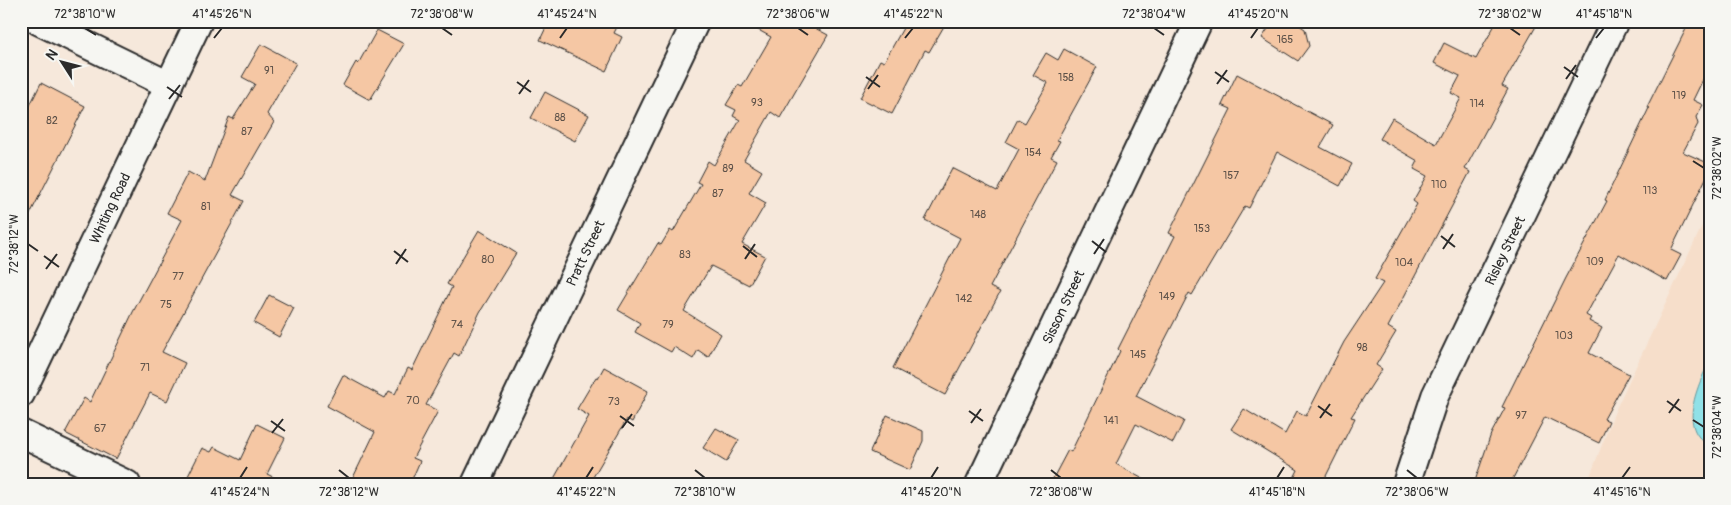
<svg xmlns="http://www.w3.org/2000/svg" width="1731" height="505" font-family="Pangolin,sans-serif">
  <rect width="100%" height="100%" fill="#f6e8db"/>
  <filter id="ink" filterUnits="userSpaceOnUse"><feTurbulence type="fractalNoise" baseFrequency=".02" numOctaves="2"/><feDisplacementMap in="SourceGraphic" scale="10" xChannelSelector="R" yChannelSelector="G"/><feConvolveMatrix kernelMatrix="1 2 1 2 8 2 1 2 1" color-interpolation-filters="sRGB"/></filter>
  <g filter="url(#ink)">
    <path fill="#f6deca" d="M 1710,209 L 1710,484 L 1587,484 L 1615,411 Z"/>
    <path fill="#90e1e7" stroke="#68989c" d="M 1710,360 L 1710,445 C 1676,430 1699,383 1710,360 Z"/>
    <path fill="#f5c7a4" stroke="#2b2b2b" d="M 549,21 L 620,21 L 614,33 L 622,37 L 606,71 L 540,40 Z
      M 742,21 L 802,21 L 828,35 L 780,118 L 771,112 L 744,160 L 762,171 L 749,193 L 766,203 L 742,244 L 765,256 L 749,285 L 711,266 L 684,311 L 721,334 L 708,357 L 698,350 L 693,359 L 674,347 L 671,352 L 635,332 L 640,323 L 618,310 L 658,243 L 661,245 L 670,230 L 673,232 L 701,184 L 697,182 L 708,161 L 714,165 L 740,120 L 733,116 L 736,110 L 726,105 L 738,85 L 742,87 L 771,37 Z
      M 907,21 L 947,21 L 929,52 L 925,50 L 892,114 L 860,98 L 880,60 L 884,62 Z
      M 1273,21 L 1293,21 L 1305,29 L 1309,46 L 1298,61 L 1262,38 Z
      M 1497,21 L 1539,21 L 1502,86 L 1508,89 L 1465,169 L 1470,172 L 1388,327 L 1396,332 L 1376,365 L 1382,369 L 1351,417 L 1355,418 L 1322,484 L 1291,484 L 1298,470 L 1231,429 L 1244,409 L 1285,434 L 1297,411 L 1306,416 L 1344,342 L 1383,283 L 1375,279 L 1417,204 L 1413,201 L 1427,176 L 1414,169 L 1418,161 L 1380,139 L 1392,118 L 1436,144 L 1461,98 L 1451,93 L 1460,76 L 1434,63 L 1444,43 L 1476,59 Z
      M 1690,21 L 1710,21 L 1710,65 L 1693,100 L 1703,105 L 1696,117 L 1698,124 L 1683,152 L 1710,164 L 1710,170 L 1671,250 L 1681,255 L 1667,281 L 1619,254 L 1586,315 L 1591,318 L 1589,321 L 1602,328 L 1589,353 L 1629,374 L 1604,419 L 1609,421 L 1599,443 L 1545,417 L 1510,484 L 1474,484 L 1491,434 L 1505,408 L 1502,407 L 1566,278 L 1607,201 L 1605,200 L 1649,108 L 1647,107 Z
      M 377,30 L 404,44 L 370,100 L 343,85 L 356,62 L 358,64 Z
      M 261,44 L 296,63 L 267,114 L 274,122 L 232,195 L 244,201 L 162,352 L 185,363 L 167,401 L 150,393 L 116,459 L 65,433 L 84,398 L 90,402 L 133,312 L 182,220 L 167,213 L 188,172 L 205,181 L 229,117 L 233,119 L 255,84 L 242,77 Z
      M 1064,49 L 1097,67 L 1057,140 L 1060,141 L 1051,157 L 1057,160 L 990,287 L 1000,292 L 945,395 L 893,368 L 960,238 L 925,220 L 952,168 L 997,191 L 1019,149 L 1006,142 L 1018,119 L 1025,123 L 1048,83 L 1033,75 L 1046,53 L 1058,60 Z
      M 1237,74 L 1333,125 L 1320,147 L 1352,164 L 1340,186 L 1277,152 L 1249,208 L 1245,206 L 1192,295 L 1189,293 L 1136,396 L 1184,421 L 1173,443 L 1136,424 L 1116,464 L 1152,484 L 1050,484 L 1068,450 L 1071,452 L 1120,351 L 1118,349 L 1175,236 L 1169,233 L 1231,109 L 1222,105 Z
      M 41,83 L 85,106 L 21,232 L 21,123 Z
      M 545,92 L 589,115 L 575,141 L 531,118 Z
      M 479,230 L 516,253 L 480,312 L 459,356 L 454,353 L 426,405 L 438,411 L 413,458 L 420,461 L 410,484 L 350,484 L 375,432 L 327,406 L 343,375 L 385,398 L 389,391 L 395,394 L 408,368 L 412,370 L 452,287 L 447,284 Z
      M 269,295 L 294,308 L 279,337 L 254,323 Z
      M 604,367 L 648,391 L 632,422 L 627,419 L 589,484 L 551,484 L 589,416 L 577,409 L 596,377 L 598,378 Z
      M 887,415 L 923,431 L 923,441 L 910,470 L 870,452 Z
      M 257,424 L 285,438 L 267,474 L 287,484 L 184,484 L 202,448 L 211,452 L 214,447 L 240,460 Z
      M 716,428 L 739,440 L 726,462 L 703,448 Z"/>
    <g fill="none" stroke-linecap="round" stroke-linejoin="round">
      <g stroke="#2b2b2b" stroke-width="30">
        <g id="street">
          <path d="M 38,21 L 169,85"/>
          <path id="s1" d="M 21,394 L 199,21"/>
          <path d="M 21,433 L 127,484"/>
          <path id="s2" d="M 475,484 L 696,21"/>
          <path id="s3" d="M 979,484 L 1199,21"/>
          <path id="s4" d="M 1406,484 L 1435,396 L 1615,21"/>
        </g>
      </g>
      <use href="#street" stroke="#f6f6f2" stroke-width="26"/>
    </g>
  </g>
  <path fill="none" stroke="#2b2b2b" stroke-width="2" d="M 85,28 L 96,35M 442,28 L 452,35M 798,28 L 808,35M 1154,28 L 1164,35M 1510,28 L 1520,35M 214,38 L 222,28M 560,38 L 567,28M 905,38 L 913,28M 1251,38 L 1258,28M 1596,38 L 1604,28M 1564,67 L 1578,77M 1215,72 L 1229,82M 866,77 L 880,87M 1566,79 L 1576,65M 517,82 L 531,92M 1217,84 L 1227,70M 167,87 L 182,97M 868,89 L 878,75M 519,94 L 529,80M 169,99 L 180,85M 1693,161 L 1704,168M 1441,236 L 1455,247M 1092,241 L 1106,252M 28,244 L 38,251M 743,246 L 757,257M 1443,249 L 1453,234M 394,251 L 408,262M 1094,254 L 1104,239M 44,256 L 59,267M 745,259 L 755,244M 396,264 L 406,249M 46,269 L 57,254M 1667,401 L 1681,411M 1318,406 L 1332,416M 969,411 L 983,421M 1669,413 L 1679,399M 620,416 L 634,426M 1320,418 L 1330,404M 1693,420 L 1704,427M 271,421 L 285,431M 971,423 L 981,409M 622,428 L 632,414M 272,433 L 283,419M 339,470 L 349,478M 695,470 L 705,478M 1051,470 L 1061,478M 1407,470 L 1417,478M 240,478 L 247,467M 586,478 L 593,467M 931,478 L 938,467M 1277,478 L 1284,467M 1622,478 L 1630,467"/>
  <g text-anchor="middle" stroke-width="4" stroke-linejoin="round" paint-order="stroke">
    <g font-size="11" fill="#5e5249">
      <text x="1285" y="43">165</text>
      <text x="269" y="74">91</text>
      <text x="1066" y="81">158</text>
      <text x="1679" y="99">119</text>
      <text x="757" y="106">93</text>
      <text x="1477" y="107">114</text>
      <text x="560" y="121">88</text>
      <text x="52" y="124">82</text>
      <text x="247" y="135">87</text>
      <text x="1033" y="156">154</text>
      <text x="728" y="172">89</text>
      <text x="1231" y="179">157</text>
      <text x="1439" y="188">110</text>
      <text x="1650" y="194">113</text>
      <text x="718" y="197">87</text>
      <text x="206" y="210">81</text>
      <text x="978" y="218">148</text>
      <text x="1202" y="232">153</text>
      <text x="685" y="258">83</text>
      <text x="488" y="263">80</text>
      <text x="1595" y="265">109</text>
      <text x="1404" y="266">104</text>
      <text x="178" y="280">77</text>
      <text x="1167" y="300">149</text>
      <text x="964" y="302">142</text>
      <text x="166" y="308">75</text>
      <text x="457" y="328">74</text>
      <text x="668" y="328">79</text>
      <text x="1564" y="339">103</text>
      <text x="1362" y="351">98</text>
      <text x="1138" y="358">145</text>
      <text x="145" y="371">71</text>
      <text x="413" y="404">70</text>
      <text x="614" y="405">73</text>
      <text x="1521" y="419">97</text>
      <text x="1111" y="424">141</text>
      <text x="100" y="432">67</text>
    </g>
    <g font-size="14" fill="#2b2b2b" stroke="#f6f6f2">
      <text dy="5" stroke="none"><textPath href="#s1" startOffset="206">Whiting Road</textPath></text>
      <text dy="5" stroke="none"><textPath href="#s4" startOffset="254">Risley Street</textPath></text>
      <text dy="5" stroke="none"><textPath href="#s2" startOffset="256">Pratt Street</textPath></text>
      <text dy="5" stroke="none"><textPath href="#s3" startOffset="196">Sisson Street</textPath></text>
    </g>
  </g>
  <rect width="1731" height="505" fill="none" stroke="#f6f6f2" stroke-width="55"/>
  <g transform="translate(62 62) rotate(306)" stroke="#f6f6f2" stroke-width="4" paint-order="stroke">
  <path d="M0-4L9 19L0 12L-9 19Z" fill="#2b2b2b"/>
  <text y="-8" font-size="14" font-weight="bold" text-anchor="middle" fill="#2b2b2b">N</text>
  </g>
  <rect x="28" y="28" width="1676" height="450" fill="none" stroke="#2b2b2b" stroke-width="2"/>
  <g font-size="12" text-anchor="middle" fill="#2b2b2b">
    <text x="85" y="18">72°38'10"W</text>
    <text x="222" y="18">41°45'26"N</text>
    <text x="442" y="18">72°38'08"W</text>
    <text x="567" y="18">41°45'24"N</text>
    <text x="798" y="18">72°38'06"W</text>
    <text x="913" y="18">41°45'22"N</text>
    <text x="1154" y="18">72°38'04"W</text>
    <text x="1258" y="18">41°45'20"N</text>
    <text x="1510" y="18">72°38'02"W</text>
    <text x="1604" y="18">41°45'18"N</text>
    <text transform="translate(1717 168) rotate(-90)" y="4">72°38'02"W</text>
    <text transform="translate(14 244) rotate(-90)" y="4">72°38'12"W</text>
    <text transform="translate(1717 427) rotate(-90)" y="4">72°38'04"W</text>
    <text x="240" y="496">41°45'24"N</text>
    <text x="349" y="496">72°38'12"W</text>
    <text x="586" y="496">41°45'22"N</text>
    <text x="705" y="496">72°38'10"W</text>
    <text x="931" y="496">41°45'20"N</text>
    <text x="1061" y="496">72°38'08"W</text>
    <text x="1277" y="496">41°45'18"N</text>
    <text x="1417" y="496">72°38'06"W</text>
    <text x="1622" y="496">41°45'16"N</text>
  </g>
</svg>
